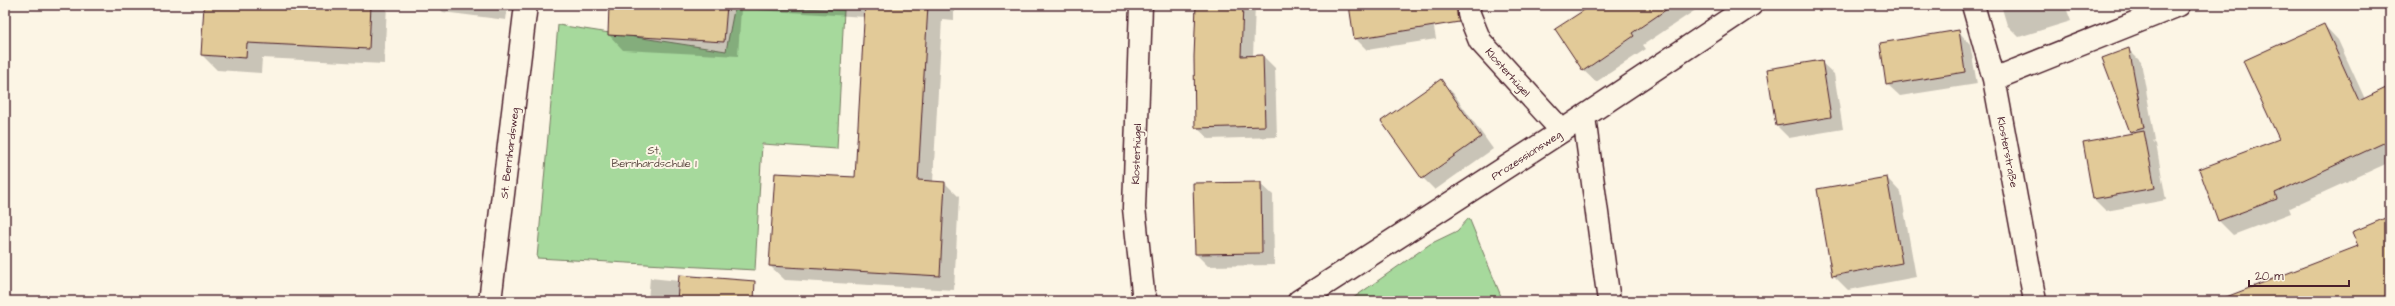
<svg xmlns="http://www.w3.org/2000/svg" width="2395" height="306" font-family="'Architects Daughter',sans-serif">
  <rect width="100%" height="100%" fill="#fcf5e5"/>
  <filter id="ink" filterUnits="userSpaceOnUse"><feTurbulence type="fractalNoise" baseFrequency=".025" numOctaves="2"/><feDisplacementMap in="SourceGraphic" scale="8" xChannelSelector="R" yChannelSelector="G"/><feConvolveMatrix kernelMatrix="1 2 1 2 8 2 1 2 1" color-interpolation-filters="sRGB"/></filter>
  <g filter="url(#ink)">
    <path fill="#a6d99c" stroke="#787c64" d="M 735,5 L 844,10 L 837,149 L 762,144 L 755,270 L 537,258 L 558,25 L 726,51 Z
      M 1469,218 L 1503,301 L 1349,301 L 1430,244 L 1457,231 Z"/>
    <path fill="#0003" d="M 205,5 L 387,5 L 384,64 L 262,58 L 261,73 L 217,70 L 202,55 Z
      M 436,5 L 508,5 L 506,20 L 443,12 Z
      M 610,5 L 954,5 L 954,20 L 942,19 L 933,182 L 945,183 L 959,197 L 954,290 L 785,280 L 770,266 L 856,178 L 865,17 L 741,9 L 738,56 L 623,50 L 609,35 Z
      M 1197,5 L 1255,5 L 1253,56 L 1263,56 L 1275,68 L 1277,137 L 1209,139 L 1196,127 Z
      M 1350,5 L 1430,5 L 1436,39 L 1367,50 L 1355,38 Z
      M 1593,5 L 1703,5 L 1643,45 L 1646,49 L 1596,82 L 1583,70 Z
      M 2001,5 L 2065,5 L 2071,21 L 2019,37 L 2007,25 Z
      M 2324,25 L 2338,40 L 2365,99 L 2390,88 L 2390,162 L 2289,208 L 2291,213 L 2233,235 L 2218,220 L 2280,140 Z
      M 1958,31 L 1970,44 L 1977,84 L 1900,96 L 1887,84 Z
      M 2129,50 L 2141,62 L 2155,140 L 2153,141 L 2156,144 L 2166,200 L 2106,211 L 2094,199 L 2084,143 L 2133,134 L 2131,132 Z
      M 1821,62 L 1834,74 L 1843,129 L 1789,138 L 1777,126 Z
      M 1440,81 L 1453,93 L 1493,149 L 1435,190 L 1423,178 Z
      M 1887,178 L 1901,193 L 1916,277 L 1848,290 L 1833,275 Z
      M 1260,183 L 1273,195 L 1274,265 L 1208,266 L 1196,254 Z
      M 650,278 L 679,281 L 714,301 L 648,301 Z"/>
    <path fill="#e2ca98" stroke="#4a1f2b" d="M 204,5 L 371,5 L 369,49 L 247,43 L 246,58 L 201,55 Z
      M 609,5 L 727,5 L 724,42 L 608,35 Z
      M 865,5 L 928,5 L 918,180 L 945,182 L 940,276 L 769,266 L 775,173 L 855,177 Z
      M 1196,5 L 1243,5 L 1241,56 L 1263,55 L 1265,126 L 1195,128 L 1194,57 Z
      M 1349,5 L 1456,5 L 1459,22 L 1354,39 Z
      M 1592,5 L 1673,5 L 1632,33 L 1634,36 L 1583,71 L 1555,29 Z
      M 2324,24 L 2359,101 L 2390,86 L 2390,140 L 2275,193 L 2277,199 L 2218,221 L 2199,169 L 2279,139 L 2243,61 Z
      M 1959,30 L 1965,72 L 1886,85 L 1880,43 Z
      M 2129,48 L 2144,128 L 2130,132 L 2102,58 Z
      M 1822,60 L 1831,117 L 1776,126 L 1767,69 Z
      M 1441,79 L 1481,137 L 1422,179 L 1381,121 Z
      M 2144,131 L 2155,188 L 2093,199 L 2083,142 Z
      M 1887,177 L 1902,263 L 1832,276 L 1817,189 Z
      M 1261,182 L 1262,253 L 1195,254 L 1193,183 Z
      M 2390,216 L 2390,301 L 2221,301 L 2221,299 L 2358,246 L 2352,232 Z
      M 679,275 L 755,281 L 754,301 L 677,301 Z"/>
    <g fill="none" stroke-linecap="round" stroke-linejoin="round">
      <g stroke="#4a1f2b" stroke-width="25">
        <path id="minor" d="M 1141,5 L 1134,208 L 1143,292 L 1146,301
          M 1469,5 L 1469,14 L 1480,41 L 1562,131
          M 1973,5 L 1994,79 L 2035,301
          M 1994,79 L 2179,5
          M 1584,117 L 1608,294
          M 490,301 L 526,5
          M 1299,301 L 1562,131 L 1751,5"/>
      </g>
      <use href="#minor" stroke="#fcf5e5" stroke-width="22"/>
    </g>
  </g>
  <g text-anchor="middle" stroke-width="4" stroke-linejoin="round" paint-order="stroke">
    <g font-size="11" fill="#4a1f2b" stroke="#fcf5e5">
      <text transform="translate(1508 72) rotate(48)" y="4">Klosterhügel</text>
      <text transform="translate(2008 152) rotate(79)" y="4">Klosterstraße</text>
      <text transform="translate(509 153) rotate(-83)" y="4">St. Bernhardsweg</text>
      <text transform="translate(1136 154) rotate(-88)" y="4">Klosterhügel</text>
      <text transform="translate(1526 155) rotate(-33)" y="4">Prozessionsweg</text>
    </g>
    <g font-size="11" fill="#614e47" stroke="#fcf5e5">
      <text x="654" y="154">St.<tspan x="654" dy="13">Bernhardschule 1</tspan></text>
    </g>
  </g>
  <rect width="2395" height="306" fill="none" stroke="#fcf5e5" stroke-width="20"/>
  <rect x="10" y="10" width="2375" height="286" fill="none" stroke="#4a1f2b" stroke-width="1.5" filter="url(#ink)"/>
  <path d="M2249 280v6h100v-6" fill="none" stroke="#4a1f2b" stroke-width="2"/>
  <text x="2255" y="280" font-size="12" fill="#4a1f2b" stroke="#fcf5e5" stroke-width="3" paint-order="stroke">20 m</text>
</svg>
